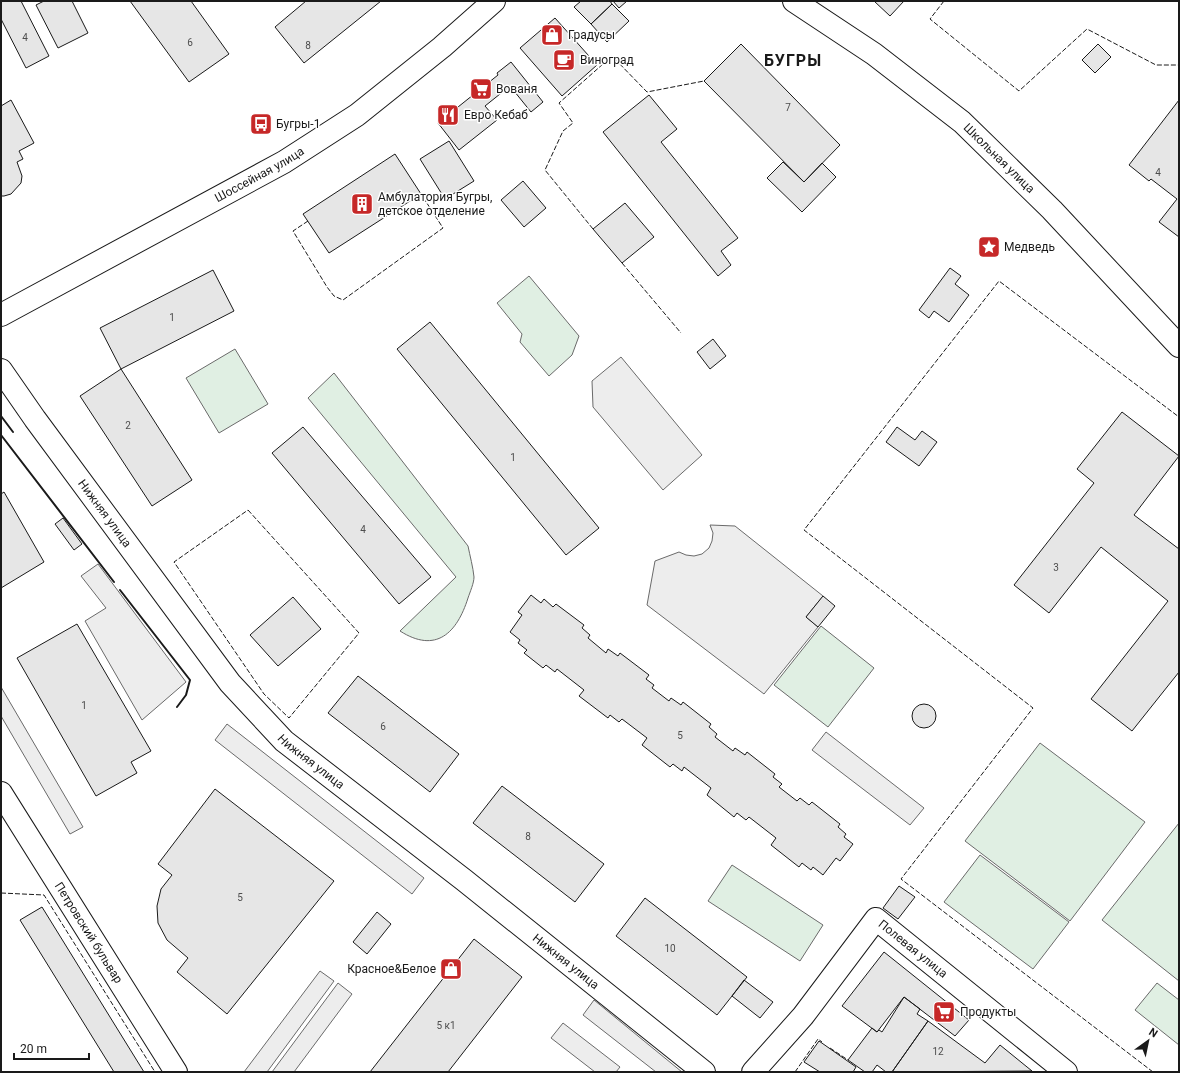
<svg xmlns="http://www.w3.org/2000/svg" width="1180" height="1073" font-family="Roboto,sans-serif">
  <rect width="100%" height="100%" fill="#fff"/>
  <path fill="#e0efe3" stroke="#6a6a6a" d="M 529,276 L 579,336 L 572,355 L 549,376 L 520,342 L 522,334 L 497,303 Z
    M 235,349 L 268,404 L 219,433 L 186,378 Z
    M 334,373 L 468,546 C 470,556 473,567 474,577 C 474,583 470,592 468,598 C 457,633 436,654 400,631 L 456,577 L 308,398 Z
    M 821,626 L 874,668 L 828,727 L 774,685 Z
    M 1040,743 L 1145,822 L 1070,921 L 965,841 Z
    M 1179,823 L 1179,981 L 1102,920 Z
    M 980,855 L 1069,922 L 1033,969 L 944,902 Z
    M 732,865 L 823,925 L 800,961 L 708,901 Z
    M 1157,983 L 1179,1000 L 1179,1045 L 1135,1010 Z"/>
  <path fill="#ededed" stroke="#6a6a6a" d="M 621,357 L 702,455 L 663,490 L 593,407 L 592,381 Z
    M 710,525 L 735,526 L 823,596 L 806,617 L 818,627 L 764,694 L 647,605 L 655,561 L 679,552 L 686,555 L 694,556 L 702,554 L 709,548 L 712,541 L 713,533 Z
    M 98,564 L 186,682 L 142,720 L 85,621 L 106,608 L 81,576 Z
    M 1,687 L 83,827 L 70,834 L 1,716 Z
    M 227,724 L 424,878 L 412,894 L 215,740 Z
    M 826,732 L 924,808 L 910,825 L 812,750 Z
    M 320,971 L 334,981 L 267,1072 L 244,1072 Z
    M 338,983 L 352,994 L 294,1072 L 272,1072 Z
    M 594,1000 L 682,1072 L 656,1072 L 583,1015 Z
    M 563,1023 L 620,1067 L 616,1072 L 595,1072 L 551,1038 Z"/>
  <path fill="#e6e6e6" stroke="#1a1a1a" d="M 3,1 L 21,1 L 49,56 L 26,68 L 1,19 L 1,2 Z
    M 44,1 L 72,1 L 88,33 L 58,48 L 36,5 Z
    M 130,1 L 191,1 L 229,54 L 189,82 Z
    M 306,1 L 381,1 L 304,63 L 275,27 Z
    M 581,1 L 610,1 L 612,4 L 591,24 L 574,7 Z
    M 613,1 L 627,1 L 619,8 Z
    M 874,1 L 904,1 L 890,16 Z
    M 612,4 L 629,21 L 607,42 L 591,24 Z
    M 555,18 L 597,65 L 562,96 L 520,48 Z
    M 741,44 L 840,145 L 804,182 L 704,81 Z
    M 1098,44 L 1111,57 L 1095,73 L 1082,60 Z
    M 511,62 L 543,102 L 531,112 L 510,86 L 485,106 L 497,120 L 459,150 L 438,123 L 498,75 L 497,73 Z
    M 649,95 L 677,129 L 661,142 L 738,238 L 721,251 L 731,265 L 718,276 L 603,132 Z
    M 11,100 L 34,143 L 19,151 L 23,159 L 17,162 L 22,176 L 21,183 L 11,194 L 4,196 L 1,196 L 1,106 Z
    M 1179,100 L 1179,237 L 1159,222 L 1177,199 L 1151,179 L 1149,181 L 1129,165 Z
    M 449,141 L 474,181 L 445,199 L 420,159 Z
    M 395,154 L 421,194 L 329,253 L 303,214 Z
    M 783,162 L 804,182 L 822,163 L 836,177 L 802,212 L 767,178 Z
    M 523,181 L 546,208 L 524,227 L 501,200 Z
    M 625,203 L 654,237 L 622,263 L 593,229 Z
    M 950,268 L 961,276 L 955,284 L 969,295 L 949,322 L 934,311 L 929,318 L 919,310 Z
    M 213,270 L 234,311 L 121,369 L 100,328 Z
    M 430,322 L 599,528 L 566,555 L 397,349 Z
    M 713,339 L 726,356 L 710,369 L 697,352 Z
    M 121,369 L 192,480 L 152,506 L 80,396 Z
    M 1122,412 L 1179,456 L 1134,515 L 1179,549 L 1179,672 L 1132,731 L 1091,699 L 1168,601 L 1101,547 L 1049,613 L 1014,585 L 1094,483 L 1077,469 Z
    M 303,427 L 431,577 L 399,604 L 272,453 Z
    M 897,427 L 915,440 L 922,431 L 937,442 L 919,466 L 886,442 Z
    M 4,492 L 44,562 L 1,588 L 1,494 Z
    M 63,518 L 82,544 L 74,550 L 55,524 Z
    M 531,595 L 541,603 L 544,599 L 553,607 L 556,604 L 584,625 L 582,628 L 590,635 L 588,638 L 606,653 L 608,649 L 618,656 L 620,653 L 649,675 L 646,679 L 654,685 L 652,688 L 669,701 L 671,698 L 681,705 L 683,702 L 711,724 L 709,727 L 717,734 L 715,737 L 733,751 L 735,748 L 745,755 L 747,752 L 775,774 L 773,777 L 782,784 L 779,787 L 797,801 L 800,798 L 809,805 L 812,802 L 840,824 L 838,827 L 846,834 L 844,837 L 853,844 L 840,861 L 836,858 L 823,875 L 813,867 L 811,870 L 802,863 L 799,867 L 771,845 L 776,838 L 749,817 L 746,820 L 737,813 L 734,817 L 707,795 L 711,788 L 684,767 L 682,771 L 673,764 L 670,767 L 642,745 L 647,738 L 622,719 L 619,722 L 610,715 L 608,718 L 579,696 L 584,690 L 557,669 L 555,672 L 546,665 L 543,668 L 524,653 L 527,650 L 518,643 L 520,640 L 510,632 L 522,615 L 518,612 Z
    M 823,596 L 835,606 L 818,627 L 806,617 Z
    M 293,597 L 321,629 L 278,666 L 250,635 Z
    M 77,624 L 151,751 L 131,762 L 137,773 L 96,796 L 17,658 Z
    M 358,676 L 459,754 L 430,792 L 328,713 Z
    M912 716a12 12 0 1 1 24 0a12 12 0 1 1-24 0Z
    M 502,786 L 604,864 L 575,902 L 473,823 Z
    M 215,789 L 334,881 L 227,1014 L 177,972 L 188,958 L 167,940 L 158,923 L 157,906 L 161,889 L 172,875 L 158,864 Z
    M 899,886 L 915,897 L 898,919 L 883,908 Z
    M 645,898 L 747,977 L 717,1015 L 616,936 Z
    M 42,907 L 144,1072 L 114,1072 L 20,920 Z
    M 377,912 L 391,924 L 367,954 L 353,942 Z
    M 474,939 L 522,977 L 448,1072 L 370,1072 Z
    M 884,952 L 969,1020 L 955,1036 L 904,997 L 877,1032 L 842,1006 Z
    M 744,980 L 773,1002 L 760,1018 L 732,996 Z
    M 904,997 L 920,1009 L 917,1014 L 928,1021 L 892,1072 L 886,1072 L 877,1065 L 872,1072 L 865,1072 L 848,1060 L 872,1028 L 877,1032 L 879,1030 L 882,1032 Z
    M 928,1021 L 985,1063 L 1000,1045 L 1032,1071 L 892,1072 Z
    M 819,1041 L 856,1067 L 853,1072 L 820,1072 L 804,1062 Z"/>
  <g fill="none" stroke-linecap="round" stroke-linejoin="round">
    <g stroke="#1a1a1a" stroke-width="24">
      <g id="minor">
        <path id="s1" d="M 794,1 L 874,54 L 962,122 L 1052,210 L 1179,346"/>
        <path id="s2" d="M 1,370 L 35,419 L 230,683 L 284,741 L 464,880 L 704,1072"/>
        <path id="s3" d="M 1,793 L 176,1072"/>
        <path id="s4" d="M 753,1072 L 803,1016 L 876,919 L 1066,1072"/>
      </g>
    </g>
    <g stroke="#1a1a1a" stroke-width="24">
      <g id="major">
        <path id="s5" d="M 1,315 L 284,162 L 357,115 L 442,47 L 494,1"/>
      </g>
    </g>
    <use href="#minor" stroke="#fff" stroke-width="22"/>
    <use href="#major" stroke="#fff" stroke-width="22"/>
    <path stroke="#1a1a1a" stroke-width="1" stroke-dasharray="5 2" stroke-linecap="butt" d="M 944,1 L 930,19 L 1019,91 L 1087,29 L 1156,65 L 1179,65
      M 308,221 L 293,231 L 327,287 L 334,296 L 343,300 L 443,228 L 421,194
      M 593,229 L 545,170 L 563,131 L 573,123 L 559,103 L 612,56 L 647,92 L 704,81
      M 622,263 L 681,333
      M 248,510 L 359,633 L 289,718 L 264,694 L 174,562 Z
      M 1,893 L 44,895 L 155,1072
      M 830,1048 L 848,1060
      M 795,1072 L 818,1039 L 822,1042
      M 1153,1072 L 901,879 L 1033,708 L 804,530 L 999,281 L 1179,417"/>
    <path stroke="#1a1a1a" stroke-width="2" d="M 1,416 L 13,432
      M 1,435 L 114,582
      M 120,590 L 190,680 L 186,695 L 177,707"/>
  </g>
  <defs>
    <g id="shop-square" transform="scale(1.15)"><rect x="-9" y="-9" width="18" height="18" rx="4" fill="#c62828" stroke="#fff"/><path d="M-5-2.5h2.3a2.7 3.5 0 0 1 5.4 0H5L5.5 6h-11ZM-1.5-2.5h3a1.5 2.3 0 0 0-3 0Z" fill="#fff"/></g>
    <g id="cafe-square" transform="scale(1.15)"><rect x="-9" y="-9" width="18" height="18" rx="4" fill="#c62828" stroke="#fff"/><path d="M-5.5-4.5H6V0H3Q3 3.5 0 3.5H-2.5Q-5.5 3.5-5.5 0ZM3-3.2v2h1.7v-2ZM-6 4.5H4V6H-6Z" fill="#fff"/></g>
    <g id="supermarket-square" transform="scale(1.15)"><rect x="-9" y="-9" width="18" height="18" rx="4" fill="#c62828" stroke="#fff"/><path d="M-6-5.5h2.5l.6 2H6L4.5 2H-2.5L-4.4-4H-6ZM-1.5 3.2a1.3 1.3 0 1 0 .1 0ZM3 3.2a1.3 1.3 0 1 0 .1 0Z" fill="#fff"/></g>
    <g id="restaurant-square" transform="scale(1.15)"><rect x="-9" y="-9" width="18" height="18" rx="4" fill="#c62828" stroke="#fff"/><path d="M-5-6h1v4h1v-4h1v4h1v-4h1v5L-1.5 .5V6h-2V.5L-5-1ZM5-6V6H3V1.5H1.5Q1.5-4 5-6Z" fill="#fff"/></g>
    <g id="bus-square" transform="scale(1.15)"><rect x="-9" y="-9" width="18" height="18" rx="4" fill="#c62828" stroke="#fff"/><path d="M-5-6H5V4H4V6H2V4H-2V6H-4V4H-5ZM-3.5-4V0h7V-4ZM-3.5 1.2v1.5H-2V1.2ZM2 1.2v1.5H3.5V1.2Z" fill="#fff"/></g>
    <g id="building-square" transform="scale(1.15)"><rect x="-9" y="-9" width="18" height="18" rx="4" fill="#c62828" stroke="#fff"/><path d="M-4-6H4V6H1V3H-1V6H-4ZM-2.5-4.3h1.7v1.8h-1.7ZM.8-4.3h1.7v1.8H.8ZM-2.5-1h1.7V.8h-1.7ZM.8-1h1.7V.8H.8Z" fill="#fff"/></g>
    <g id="sight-square" transform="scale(1.15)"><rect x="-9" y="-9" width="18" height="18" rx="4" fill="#c62828" stroke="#fff"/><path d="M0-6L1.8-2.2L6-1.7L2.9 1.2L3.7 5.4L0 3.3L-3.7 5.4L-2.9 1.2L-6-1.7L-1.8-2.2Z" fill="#fff"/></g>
  </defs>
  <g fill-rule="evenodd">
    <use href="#shop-square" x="552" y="35"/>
    <use href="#cafe-square" x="564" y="60"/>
    <use href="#supermarket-square" x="481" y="89"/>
    <use href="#restaurant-square" x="448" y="115"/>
    <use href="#bus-square" x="261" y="124"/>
    <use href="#building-square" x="362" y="204"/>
    <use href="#sight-square" x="989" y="247"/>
    <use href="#shop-square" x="451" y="969"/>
    <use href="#supermarket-square" x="944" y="1012"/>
  </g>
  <g text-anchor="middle" stroke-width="3" stroke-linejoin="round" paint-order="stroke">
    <g font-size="10" fill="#4d4d4d">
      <text x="25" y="41">4</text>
      <text x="190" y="46">6</text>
      <text x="308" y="49">8</text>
      <text x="788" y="111">7</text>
      <text x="1158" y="176">4</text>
      <text x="172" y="321">1</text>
      <text x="128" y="429">2</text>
      <text x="513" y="461">1</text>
      <text x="363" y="533">4</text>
      <text x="1056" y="571">3</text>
      <text x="84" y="709">1</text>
      <text x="383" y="730">6</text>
      <text x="680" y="739">5</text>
      <text x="528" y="840">8</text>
      <text x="240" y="901">5</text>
      <text x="670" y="952">10</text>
      <text x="446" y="1029">5 к1</text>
      <text x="938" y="1055">12</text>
    </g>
    <g font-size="12" fill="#1a1a1a" stroke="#fff" text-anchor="start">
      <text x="568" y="39">Градусы</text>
      <text x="580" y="64">Виноград</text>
      <text x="496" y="93">Вованя</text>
      <text x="464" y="119">Евро Кебаб</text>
      <text x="276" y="128">Бугры-1</text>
      <text x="378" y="201">Амбулатория Бугры,<tspan x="378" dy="14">детское отделение</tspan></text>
      <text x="1004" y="251">Медведь</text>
      <text x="436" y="973" text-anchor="end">Красное&amp;Белое</text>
      <text x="960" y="1016">Продукты</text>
    </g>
    <g font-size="12" fill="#1a1a1a" stroke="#fff">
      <text dy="4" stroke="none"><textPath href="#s1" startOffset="259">Школьная улица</textPath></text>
      <text dy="4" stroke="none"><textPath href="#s5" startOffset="294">Шоссейная улица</textPath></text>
      <text dy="4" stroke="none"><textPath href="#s2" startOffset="177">Нижняя улица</textPath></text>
      <text dy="4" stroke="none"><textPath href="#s2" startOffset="501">Нижняя улица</textPath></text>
      <text dy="4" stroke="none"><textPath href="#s3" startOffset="165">Петровский бульвар</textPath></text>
      <text dy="4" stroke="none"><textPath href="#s4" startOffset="244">Полевая улица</textPath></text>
      <text dy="4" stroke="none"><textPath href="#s2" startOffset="825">Нижняя улица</textPath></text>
    </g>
    <g font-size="16" font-weight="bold" letter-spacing="1" fill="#1a1a1a" stroke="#fff">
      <text x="793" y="66">БУГРЫ</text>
    </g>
  </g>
  <rect width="1180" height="1073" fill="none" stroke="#1a1a1a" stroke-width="4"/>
  <g transform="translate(1148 1041) rotate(33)" stroke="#ffffff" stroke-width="3" paint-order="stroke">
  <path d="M0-3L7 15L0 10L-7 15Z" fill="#1a1a1a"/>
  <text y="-6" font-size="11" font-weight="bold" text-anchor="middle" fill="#1a1a1a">N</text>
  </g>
  <path d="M14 1053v6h75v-6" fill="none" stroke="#1a1a1a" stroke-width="2"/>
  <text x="20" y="1053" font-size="12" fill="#1a1a1a" stroke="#ffffff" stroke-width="3" paint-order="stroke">20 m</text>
</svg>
